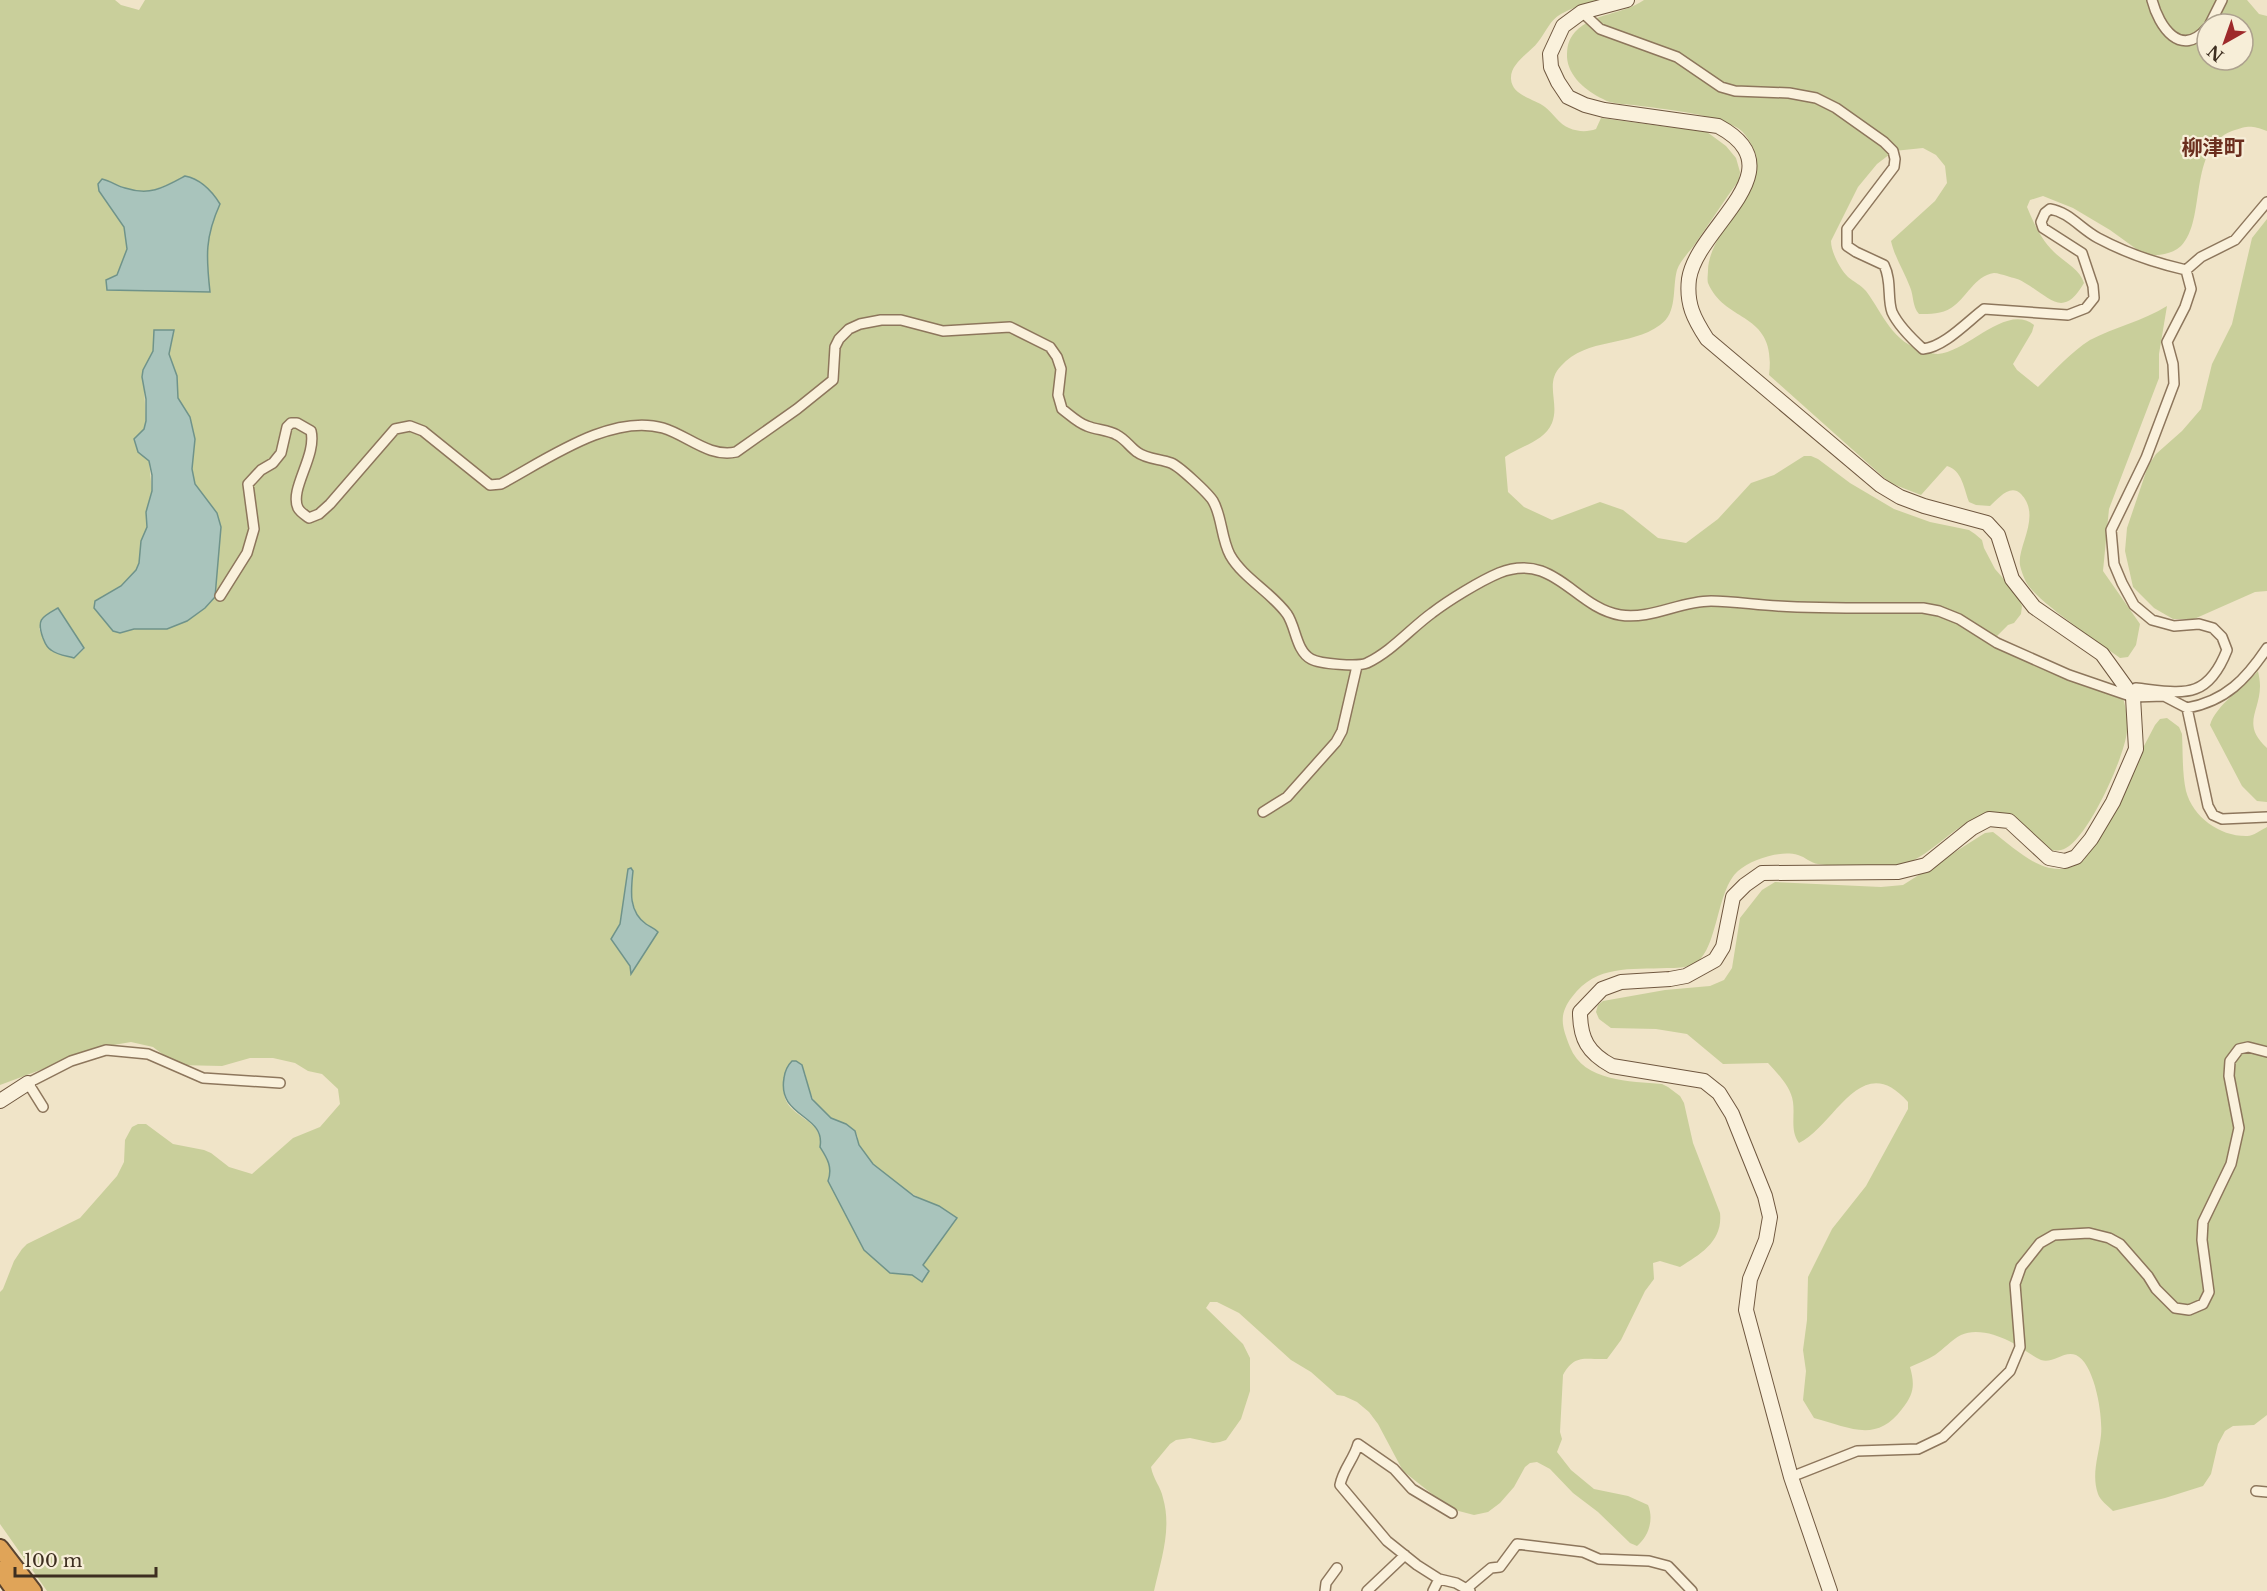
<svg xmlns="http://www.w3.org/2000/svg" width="2267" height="1591" font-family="'Libre Baskerville','Noto Sans JP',serif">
  <rect width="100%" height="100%" fill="#f0e4c8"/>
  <path fill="#c9cf9b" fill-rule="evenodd" d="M 0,0 L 115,0 L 121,5 L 139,10 L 145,0 L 1601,0 C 1588,2 1572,8 1561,14 C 1550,20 1546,32 1538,42 C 1530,53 1510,63 1511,79 C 1512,96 1535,99 1545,107 C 1553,113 1559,124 1569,128 C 1578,132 1588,132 1596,129 L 1601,118 L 1707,132 L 1726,146 L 1736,158 L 1740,172 L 1739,180 C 1724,201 1710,222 1695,244 C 1690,251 1680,261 1677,270 C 1672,288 1678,313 1660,325 C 1630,347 1587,337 1561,366 C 1544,383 1560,403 1552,423 C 1544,442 1520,446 1505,457 L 1508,492 L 1524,507 L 1552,520 L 1600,502 L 1623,510 L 1658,538 L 1686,543 L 1718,519 L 1751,483 L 1774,475 L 1804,456 L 1811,456 L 1818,459 L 1850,483 L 1894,509 L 1930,522 L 1969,530 L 1975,534 L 1982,540 L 1984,548 L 1995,569 L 2016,593 L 2022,606 L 2021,614 L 2014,623 L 2008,625 L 1997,636 L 2001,644 L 2122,694 C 2125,706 2129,718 2127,731 C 2125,756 2089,836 2066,848 C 2061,851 2055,851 2048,850 L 2003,814 C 1964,806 1931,864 1891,868 C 1868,870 1842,867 1818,864 C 1811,863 1805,857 1798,855 C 1780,850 1752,859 1738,871 C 1716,890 1718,952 1694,964 C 1686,968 1676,968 1667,968 C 1630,970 1597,964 1572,997 C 1558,1015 1562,1027 1570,1047 C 1584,1082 1630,1081 1662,1084 L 1668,1087 L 1680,1096 L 1684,1103 L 1693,1143 L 1720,1213 C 1723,1241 1701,1254 1680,1267 L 1660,1261 L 1653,1263 L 1654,1279 L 1645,1291 L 1621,1340 L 1607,1359 C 1586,1360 1575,1353 1563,1375 L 1560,1432 L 1562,1439 L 1557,1452 L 1571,1470 L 1594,1489 L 1628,1496 L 1648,1505 C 1654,1519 1649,1536 1637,1546 L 1630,1543 L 1598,1512 L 1573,1493 L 1550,1469 L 1537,1462 L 1530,1463 L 1525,1467 L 1514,1487 L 1500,1503 L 1488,1512 L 1474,1515 L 1451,1509 L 1403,1471 L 1378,1424 L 1369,1412 L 1357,1402 L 1344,1396 L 1337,1395 L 1311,1372 L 1291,1360 L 1239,1313 L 1217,1302 L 1210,1302 L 1206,1308 L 1243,1344 L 1250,1358 L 1250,1391 L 1241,1419 L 1226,1440 L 1220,1442 L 1213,1443 L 1190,1438 L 1176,1440 L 1170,1444 L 1151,1467 C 1153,1479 1161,1487 1163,1498 C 1172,1529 1161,1560 1154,1591 L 47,1591 L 0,1524 L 0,1292 L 3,1289 L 14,1261 L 22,1249 L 27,1244 L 80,1218 L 117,1176 L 124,1162 L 125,1140 L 132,1127 L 138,1124 L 146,1124 L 173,1144 L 204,1150 L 211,1153 L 229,1167 L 252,1174 L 293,1138 L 320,1127 L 340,1104 L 338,1089 L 322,1074 L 308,1071 L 295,1063 L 273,1058 L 250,1058 L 222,1066 L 177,1065 L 153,1047 L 131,1042 L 102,1047 L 0,1085 ZM 185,176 L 220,204 C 205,237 206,256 210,292 L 106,280 L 117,275 L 127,249 L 124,227 L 99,191 L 109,181 C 142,198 154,192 185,176 ZM 154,330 L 174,331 L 169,354 L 177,376 L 178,398 L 190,417 L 195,439 L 192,469 L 195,484 L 198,491 L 205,608 L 187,621 L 167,629 L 134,629 L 120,633 L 113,631 L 94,607 L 95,601 L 121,586 L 136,570 L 139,563 L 141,541 L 147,527 L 146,512 L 152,491 L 149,461 L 138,452 L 146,421 L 143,370 L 153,351 ZM 39,628 L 84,648 L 84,649 L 74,658 C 49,651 49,653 39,628 ZM 628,869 L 633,871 C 631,894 629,916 653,928 L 631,973 L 630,967 L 611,939 L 620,924 ZM 786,1069 L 805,1073 C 809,1092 814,1108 832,1119 C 840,1124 849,1125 856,1133 C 859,1137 857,1142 859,1146 C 871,1172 913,1197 939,1206 L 923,1265 L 912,1275 L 890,1273 L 829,1178 L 829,1163 L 820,1147 C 824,1120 792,1119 785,1098 C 782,1088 784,1080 786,1069 Z
    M 1644,0 L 2247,0 L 2259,14 L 2267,16 L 2267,131 C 2250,125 2248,126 2232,131 C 2187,148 2207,220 2181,246 C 2171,255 2159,255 2146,256 L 2110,230 L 2073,208 L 2043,196 L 2030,200 L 2027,207 C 2034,224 2041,239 2054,252 C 2064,262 2080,269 2084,283 C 2063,319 2051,298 2025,283 C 2020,279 2013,278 2007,276 C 2003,275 1998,273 1994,273 C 1974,276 1967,298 1951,308 C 1942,314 1930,314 1919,314 C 1912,306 1914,296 1910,287 C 1904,271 1895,258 1891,241 L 1935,201 L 1947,183 L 1945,166 L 1936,155 L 1923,148 L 1894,151 L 1877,164 L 1858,187 L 1831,241 C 1831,252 1840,269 1848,277 C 1854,282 1861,285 1866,291 C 1884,315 1892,343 1925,351 C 1929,352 1934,354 1938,354 C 1968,352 2006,303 2034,325 L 2032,332 L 2013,364 L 2017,370 L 2038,387 C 2054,371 2071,352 2090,340 C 2115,327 2143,321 2167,306 L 2159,354 L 2159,378 L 2109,509 L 2103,571 L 2140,624 L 2136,645 L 2128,657 L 2120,658 C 2100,643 2036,601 2026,582 C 2024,578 2021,570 2020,565 C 2017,546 2042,516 2021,494 C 2010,483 1998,499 1990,506 L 1976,505 L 1969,502 C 1964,489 1962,470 1947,466 L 1921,495 L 1890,483 L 1769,375 C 1777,311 1725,324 1708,283 C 1707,280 1708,274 1708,270 C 1709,231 1765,191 1756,156 C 1753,146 1745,131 1736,127 C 1705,112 1667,110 1634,105 C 1624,104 1611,104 1603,99 C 1586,91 1568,76 1567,57 C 1567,47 1568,40 1575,32 C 1594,12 1623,15 1644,0 ZM 2207,24 L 2243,24 L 2243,60 L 2207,60 Z
    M 2267,219 L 2267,591 L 2255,592 L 2194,619 L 2173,619 L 2154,608 L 2133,587 L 2125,551 L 2127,528 L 2148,466 L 2156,454 L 2182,431 L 2201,409 L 2212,364 L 2232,324 L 2252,238 Z
    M 2258,671 C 2259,676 2260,681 2260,686 C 2260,712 2241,724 2267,748 L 2267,802 L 2257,801 L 2242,786 L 2210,725 C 2216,705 2244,687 2258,671 Z
    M 2167,718 L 2179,727 L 2182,734 C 2183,752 2182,773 2186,791 C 2193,817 2219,836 2246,836 C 2252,837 2261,830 2267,827 L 2267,1415 L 2254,1425 L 2233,1426 L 2225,1431 L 2218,1444 L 2211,1474 L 2203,1486 L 2165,1498 L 2113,1511 C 2108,1506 2100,1500 2098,1494 C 2091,1474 2099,1455 2101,1435 C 2103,1416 2095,1364 2076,1355 C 2064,1350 2053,1364 2041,1360 C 2030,1355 2020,1346 2009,1341 C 1996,1334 1975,1328 1961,1335 C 1951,1340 1944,1349 1935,1355 C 1927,1360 1918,1363 1910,1367 C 1915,1385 1914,1394 1902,1409 C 1876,1444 1849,1427 1814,1418 L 1803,1400 L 1806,1371 L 1803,1350 L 1807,1320 L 1808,1277 L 1832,1229 L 1866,1186 L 1908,1109 L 1908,1102 C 1861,1048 1835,1126 1799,1143 C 1790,1131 1795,1116 1793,1102 C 1791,1087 1778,1074 1768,1063 L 1723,1064 L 1687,1034 L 1656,1029 L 1611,1028 L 1599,1019 L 1596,1012 L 1598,1005 L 1603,1001 L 1665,990 L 1710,986 L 1724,980 L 1732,968 L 1740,918 L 1762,890 L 1775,882 L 1881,887 L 1903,885 L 1985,833 L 1993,832 C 2020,852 2050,885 2084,860 L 2155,725 L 2160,719 Z"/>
  <path fill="#a9c4bc" stroke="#6f938a" stroke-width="1.5" d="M 185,176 C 200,179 212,191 220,204 C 205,237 206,256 210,292 L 107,290 L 106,280 L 117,275 L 127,249 L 124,227 L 99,191 L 98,184 L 102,179 C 111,181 117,186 125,188 C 150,196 163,188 185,176 Z
    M 154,330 L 174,330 L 169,354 L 177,376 L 178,398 L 190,417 L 195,439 L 192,469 L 195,484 L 217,513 L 221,527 L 215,597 L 205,608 L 187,621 L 167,629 L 134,629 L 120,633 L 113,631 L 94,608 L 95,601 L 121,586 L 136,570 L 139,563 L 141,541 L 147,527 L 146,512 L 152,491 L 152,475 L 149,461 L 138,452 L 134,439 L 144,429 L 146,421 L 146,399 L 142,377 L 143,370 L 153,351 Z
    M 58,608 L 84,648 L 74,658 C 67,656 57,655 51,650 C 46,647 45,643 43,638 C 36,619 42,617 58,608 Z
    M 631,868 L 633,871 C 631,890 628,911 646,924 C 650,927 654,928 658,932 L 631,974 L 630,966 L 611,939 L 620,924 L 628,869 Z
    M 792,1061 L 796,1061 L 802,1065 L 812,1099 L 831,1118 L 846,1124 L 855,1131 L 859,1145 L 873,1164 L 914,1196 L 939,1206 L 957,1218 L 923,1265 L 929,1271 L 922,1282 L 912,1275 L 890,1273 L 864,1250 L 828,1181 C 833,1167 827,1158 820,1147 C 826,1114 777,1118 784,1078 C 785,1070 787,1066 792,1061 Z"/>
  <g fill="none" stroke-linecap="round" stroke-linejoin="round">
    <g stroke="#8d765c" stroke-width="12">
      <path id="street" d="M 2152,0 C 2159,27 2181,59 2207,28
        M 1582,12 L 1600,29 L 1677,57 L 1721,87 L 1735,91 L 1789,93 L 1816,98 L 1836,108 L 1884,142 L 1893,151 L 1895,159 L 1894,167 L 1847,229 L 1847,246 L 1856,252 L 1884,265 C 1892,281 1887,298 1892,312 C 1898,325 1912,339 1923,349 C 1944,347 1967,322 1984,309 L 2068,315 L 2086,308 L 2094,298 L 2093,286 L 2082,253 L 2043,228 L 2041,222 L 2045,213 L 2050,209 C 2069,212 2081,229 2098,238 C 2126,253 2155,263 2186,270
        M 2210,24 L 2222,0
        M 2186,270 L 2201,257 L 2235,240 L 2267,202
        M 220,596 L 247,553 L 254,529 L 248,484 L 261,470 L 273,463 L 281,453 L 287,427 L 291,423 L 297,423 L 311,431 C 317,456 289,489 298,508 C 300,512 305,515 309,518 L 319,514 L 330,504 L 395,429 L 410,426 L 423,431 L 490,485 L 501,484 C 546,460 611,413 663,428 C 687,435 709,458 736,452 L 797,409 L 833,380 L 835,347 L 839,339 L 849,329 L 860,324 L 881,320 L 901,320 L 943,331 L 1010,327 L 1050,347 L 1057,357 L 1061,369 L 1058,395 L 1062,409 C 1070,415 1078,423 1087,426 C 1097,430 1108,430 1117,435 C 1125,439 1130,447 1137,452 C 1146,459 1160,459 1171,463 C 1179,466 1208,493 1213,501 C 1222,516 1221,538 1230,555 C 1243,578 1271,592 1287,614 C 1296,627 1296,651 1311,659 C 1320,664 1358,667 1367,663 C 1392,651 1410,629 1432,613 C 1449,600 1480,581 1499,573 C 1554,551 1574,607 1620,615 C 1651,620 1680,601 1711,601 C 1733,601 1756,605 1778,606 C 1826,609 1875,608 1923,608 L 1939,611 L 1959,619 L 1997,643 L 2069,675 L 2133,697 L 2164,696 L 2187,708 C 2226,701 2246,679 2267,648
        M 2133,697 L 2136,688 C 2183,693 2207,701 2227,650 L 2222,637 L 2213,628 L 2199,624 L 2174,626 L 2152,620 L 2134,605 L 2122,583 L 2114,564 L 2111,530 L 2146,458 L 2174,384 L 2173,364 L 2167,342 L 2185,307 L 2191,289 L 2186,270
        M 2187,708 L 2208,806 L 2213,815 L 2222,819 L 2267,817
        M 1263,812 L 1287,797 L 1336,742 L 1342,731 L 1357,666
        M 43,1107 L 28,1083 L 71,1061 L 106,1050 L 148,1054 L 203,1078 L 280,1083
        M 1791,1477 L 1857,1451 L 1918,1449 L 1943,1437 L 2010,1371 L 2020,1347 L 2015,1284 L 2021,1267 L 2040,1243 L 2054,1235 L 2089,1233 L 2109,1238 L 2120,1244 L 2148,1276 L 2156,1289 L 2175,1308 L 2189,1310 L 2203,1304 L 2209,1292 L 2202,1240 L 2203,1222 L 2231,1164 L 2239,1128 L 2229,1076 L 2230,1061 L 2239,1049 L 2248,1047 L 2267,1052
        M 2256,1491 L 2267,1492
        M 1452,1513 L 1412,1489 L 1394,1469 L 1358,1444 C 1354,1459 1343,1469 1340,1485 L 1387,1541 L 1417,1565 L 1439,1579 L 1456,1583 L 1470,1591
        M 1466,1589 L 1491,1568 L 1500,1567 L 1517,1544 L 1583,1552 L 1599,1559 L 1649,1561 L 1668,1566 L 1692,1591
        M 1325,1591 L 1326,1583 L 1337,1568
        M 1367,1591 L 1405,1555
        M 1433,1591 L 1439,1579"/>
    </g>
    <g stroke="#6f573f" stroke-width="16">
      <path id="secondary" d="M 1627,0 L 1582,12 L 1563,26 L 1550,54 L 1551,67 L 1558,82 L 1568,97 L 1585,105 L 1604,110 L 1718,126 C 1800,170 1697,226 1689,279 C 1686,304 1694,319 1707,339 L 1880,485 L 1900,497 L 1924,506 L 1987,523 L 1998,535 L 2012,579 L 2034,607 L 2102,654 L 2133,697 L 2136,749 L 2113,802 L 2091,839 L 2076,857 L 2065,861 L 2049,858 L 2009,821 L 1989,819 L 1972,828 L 1926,865 L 1898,872 L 1762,873 L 1745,885 L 1733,897 L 1723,947 L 1715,960 L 1686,976 L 1670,979 L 1621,982 L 1602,989 L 1580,1012 C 1580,1039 1588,1053 1612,1066 L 1704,1081 L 1719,1093 L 1732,1114 L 1765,1196 L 1770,1217 L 1766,1240 L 1750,1279 L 1746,1310 L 1791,1477 L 1830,1591
        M 0,1101 L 28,1083"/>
    </g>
    <g stroke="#5b4430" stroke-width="20">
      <path id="highway" d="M 0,1548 L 33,1591
        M 0,1570 L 15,1591"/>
    </g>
    <use href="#street" stroke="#faf1dc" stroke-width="9"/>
    <use href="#secondary" stroke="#faf1dc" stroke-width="14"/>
    <use href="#highway" stroke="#e0a458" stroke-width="16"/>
  </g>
  <g text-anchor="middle" stroke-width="4.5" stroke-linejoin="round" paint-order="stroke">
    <g font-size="21" font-weight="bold" fill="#6b2e1e" stroke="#f7eed8">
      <text x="2213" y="155">柳津町</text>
    </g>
  </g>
  <g transform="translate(2225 42) rotate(220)"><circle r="28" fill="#f7eed8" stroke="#ada18e" stroke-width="1.5"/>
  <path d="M0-4.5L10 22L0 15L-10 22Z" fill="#9e2a2b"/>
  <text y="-9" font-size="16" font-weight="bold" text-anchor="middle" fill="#3d2e20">N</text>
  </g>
  <path d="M15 1567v9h141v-9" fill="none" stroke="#3d2e20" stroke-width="3"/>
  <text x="24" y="1567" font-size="18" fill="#3d2e20" stroke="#f7eed8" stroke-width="4.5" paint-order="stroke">100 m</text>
</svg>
